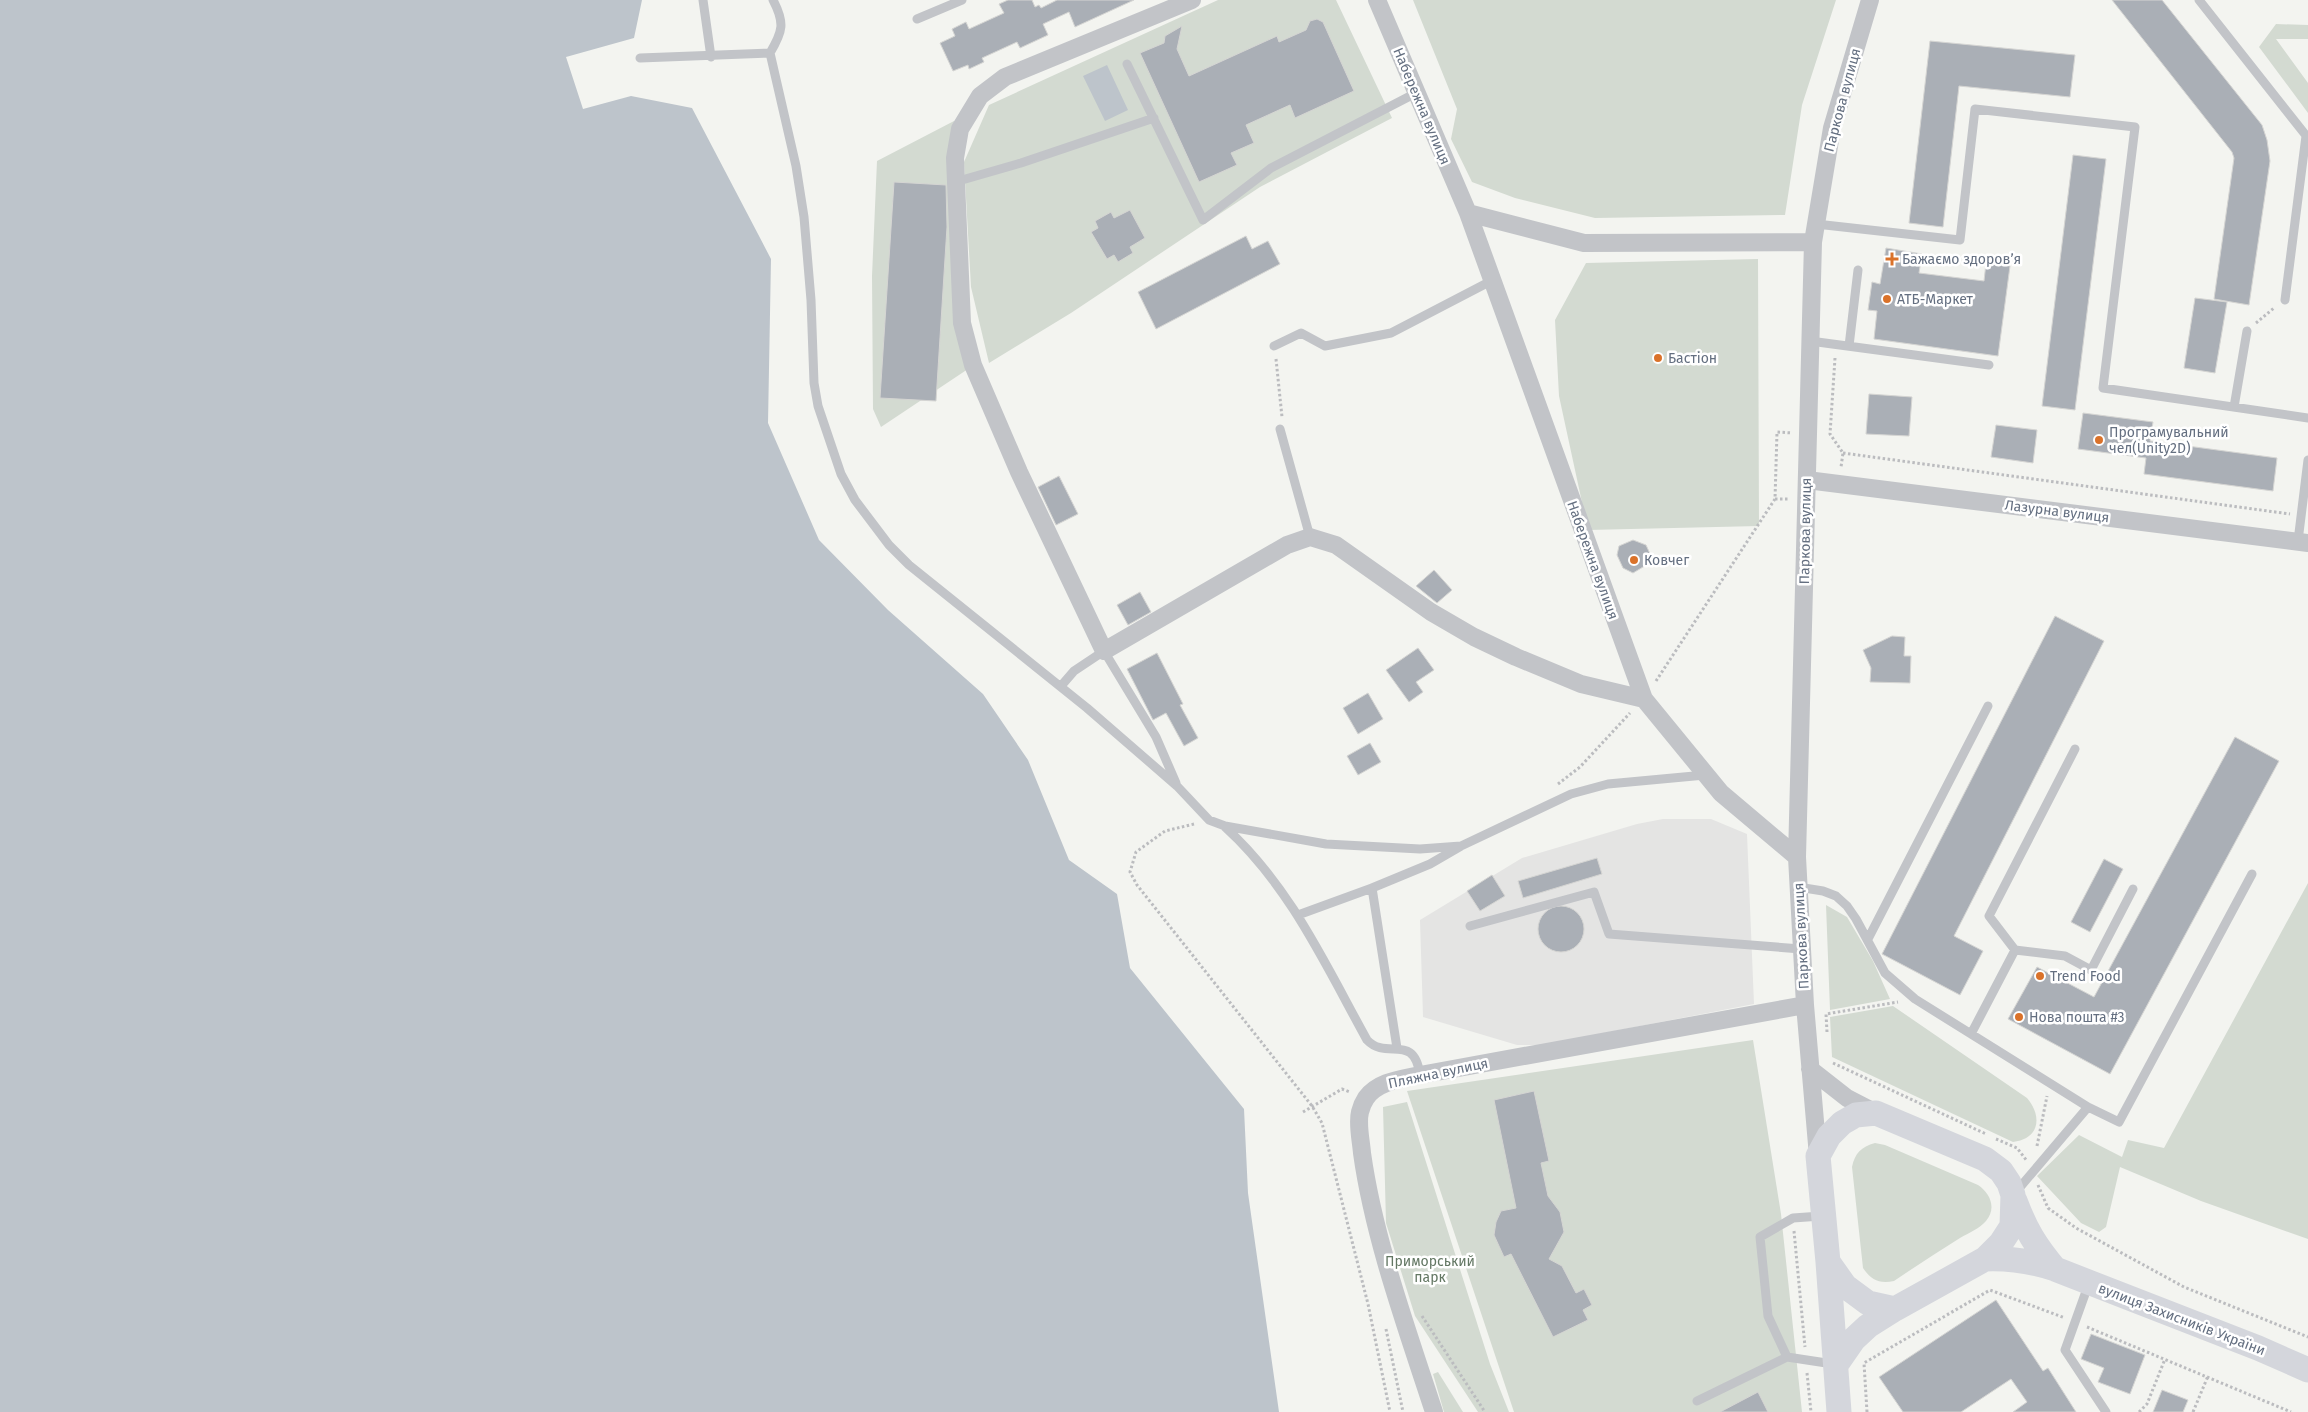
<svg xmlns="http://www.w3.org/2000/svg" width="2308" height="1412" font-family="'Fira Sans',sans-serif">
  <rect width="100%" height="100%" fill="#f3f4f0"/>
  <path fill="#e4e4e3" d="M 1663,819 L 1711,819 L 1747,834 L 1754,1004 L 1542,1045 L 1517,1045 L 1423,1017 L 1420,920 L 1522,858 L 1637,824 Z"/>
  <path fill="#d3dad1" d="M 1218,0 L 1336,0 L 1392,118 L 1260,187 L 1071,313 L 989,363 L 971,287 L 964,162 L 989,105 Z
    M 1413,0 L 1836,0 L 1802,105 L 1785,215 L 1595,218 L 1515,198 L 1472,182 L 1451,139 L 1457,109 Z
    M 2276,24 L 2308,25 L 2308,39 L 2276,39 L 2308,83 L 2308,113 L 2259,47 Z
    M 954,121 L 950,224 L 968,369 L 881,427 L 873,409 L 872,276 L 877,161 Z
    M 1758,259 L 1759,526 L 1588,530 L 1559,396 L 1555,320 L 1586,263 Z
    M 2308,883 L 2308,1239 L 2201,1201 L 2120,1167 L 2106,1227 L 2099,1232 L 2081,1223 L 2037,1176 L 2079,1135 L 2122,1157 L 2128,1140 L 2164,1148 Z
    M 1826,905 L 1847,917 L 1873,961 L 1890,999 L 1830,1010 Z
    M 1893,1006 L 2027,1098 C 2043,1117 2039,1139 2013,1142 L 1832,1057 L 1830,1017 Z
    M 1753,1040 L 1781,1214 L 1802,1412 L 1514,1412 L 1407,1091 Z
    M 1407,1102 L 1490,1364 L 1509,1412 L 1478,1412 L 1415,1316 L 1386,1223 L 1383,1107 Z
    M 1875,1143 L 1885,1145 L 1978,1185 C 1990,1193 1997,1208 1986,1221 C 1980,1228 1969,1233 1960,1238 C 1938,1252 1916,1266 1894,1281 C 1879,1284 1871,1280 1863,1268 L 1852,1167 C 1855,1153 1861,1147 1875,1143 Z
    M 1438,1372 L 1463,1412 L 1444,1412 L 1433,1374 Z"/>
  <path fill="#bdc4cb" d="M 0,0 L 642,0 L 634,38 L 566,57 L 583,109 L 631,96 L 692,108 L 771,259 L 768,423 L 819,540 L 888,610 L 983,694 L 1028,760 L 1069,860 L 1117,894 L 1130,968 L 1244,1109 L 1248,1193 L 1279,1412 L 0,1412 Z
    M 1107,65 L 1128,110 L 1105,121 L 1083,76 Z"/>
  <path fill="#aaafb6" stroke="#d5d5d3" d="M 1008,0 L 1032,0 L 1035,7 L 1039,5 L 1041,8 L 1057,0 L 1134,0 L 1075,27 L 1069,12 L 1043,24 L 1048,35 L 1020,48 L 1017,42 L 982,58 L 984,62 L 969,69 L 968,65 L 953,71 L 940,43 L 955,36 L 952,29 L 966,22 L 969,29 L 1004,13 L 999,4 Z
    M 2112,0 L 2162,0 L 2262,125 L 2267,140 L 2270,161 L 2249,305 L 2214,299 L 2234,158 L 2232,152 Z
    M 1317,19 L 1323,22 L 1354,91 L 1295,118 L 1290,105 L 1246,125 L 1254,143 L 1231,153 L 1237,165 L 1199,182 L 1140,53 L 1164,43 L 1165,36 L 1182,26 L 1177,49 L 1189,76 L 1277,36 L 1279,42 L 1306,30 L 1310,21 Z
    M 1930,41 L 2075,55 L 2070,97 L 1959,86 L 1943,227 L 1909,223 Z
    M 2073,155 L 2106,159 L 2075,410 L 2042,406 Z
    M 894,182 L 946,185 L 947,227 L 936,401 L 880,398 Z
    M 1130,210 L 1145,238 L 1130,247 L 1133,253 L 1118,262 L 1114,255 L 1107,259 L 1091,232 L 1098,228 L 1095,221 L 1111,212 L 1114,218 Z
    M 1246,236 L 1252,249 L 1268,241 L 1280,264 L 1156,329 L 1138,292 Z
    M 1886,248 L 1922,254 L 1919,273 L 1984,281 L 1986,263 L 2010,266 L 1998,356 L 1874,339 L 1877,311 L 1868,310 L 1872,282 L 1880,284 Z
    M 2195,298 L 2227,302 L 2215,373 L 2184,368 Z
    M 1869,394 L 1912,397 L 1909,436 L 1866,434 Z
    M 2083,413 L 2153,422 L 2150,441 L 2277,458 L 2273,491 L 2144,474 L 2146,458 L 2078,449 Z
    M 1996,425 L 2037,430 L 2033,463 L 1991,457 Z
    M 1059,476 L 1078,514 L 1056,525 L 1038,487 Z
    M 1633,540 L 1646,545 L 1651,556 L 1648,564 L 1633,573 L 1623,568 L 1617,555 L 1619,546 Z
    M 1434,570 L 1452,590 L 1437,603 L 1416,586 Z
    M 1140,592 L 1151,612 L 1128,625 L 1117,605 Z
    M 2055,616 L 2104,641 L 1954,936 L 1983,951 L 1960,995 L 1882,954 Z
    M 1892,636 L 1905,637 L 1904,656 L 1911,656 L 1910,683 L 1870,682 L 1871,668 L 1863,650 Z
    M 1418,648 L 1434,670 L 1416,682 L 1423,692 L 1409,702 L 1386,670 Z
    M 1157,653 L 1183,704 L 1180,705 L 1198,738 L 1184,746 L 1166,713 L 1153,720 L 1127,669 Z
    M 1368,693 L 1383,719 L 1358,734 L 1343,708 Z
    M 2235,737 L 2279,761 L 2110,1074 L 2008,1019 L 2037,967 L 2094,997 Z
    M 1370,743 L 1381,762 L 1358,775 L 1347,756 Z
    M 1597,858 L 1602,874 L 1523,898 L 1518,881 Z
    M 2104,859 L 2123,869 L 2090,932 L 2071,922 Z
    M 1492,875 L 1505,896 L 1480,911 L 1467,891 Z
    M1538 929a23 23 0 1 1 46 0a23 23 0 1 1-46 0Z
    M 1534,1091 L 1549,1161 L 1541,1163 L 1548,1196 L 1560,1212 L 1564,1232 L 1549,1259 L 1562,1266 L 1576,1293 L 1584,1289 L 1592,1305 L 1583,1310 L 1588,1320 L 1553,1337 L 1511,1254 L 1504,1257 L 1494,1235 L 1496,1222 L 1501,1211 L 1516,1208 L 1494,1100 Z
    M 1996,1300 L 2043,1371 L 2048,1368 L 2076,1412 L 2013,1412 L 2027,1402 L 2011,1379 L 1961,1412 L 1903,1412 L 1879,1377 Z
    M 2091,1334 L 2145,1355 L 2130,1394 L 2098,1382 L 2104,1368 L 2081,1359 Z
    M 2162,1390 L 2188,1400 L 2183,1412 L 2153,1412 Z
    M 1758,1392 L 1768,1412 L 1720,1412 Z"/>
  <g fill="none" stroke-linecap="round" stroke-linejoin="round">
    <path stroke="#bbbcbf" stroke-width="3" stroke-dasharray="2.5 2.5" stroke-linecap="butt" d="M 2256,323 L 2274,308
      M 1835,358 L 1830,434 L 1843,453 L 1841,467
      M 1276,359 L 1282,417
      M 1843,453 L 2290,514
      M 1775,499 L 1789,499
      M 1656,681 L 1775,499 L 1777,432 L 1792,433
      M 1558,784 L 1580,767 L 1630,713
      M 1194,824 L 1165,831 L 1136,852 L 1130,872 L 1137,885 L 1312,1106 L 1322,1123 L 1368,1304 L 1390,1412
      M 1827,1032 L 1826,1014 L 1898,1002
      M 1833,1063 L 1986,1134
      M 1303,1112 L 1342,1089 L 1350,1092
      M 1996,1139 L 2017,1148 L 2027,1161
      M 2037,1146 L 2047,1096
      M 2038,1185 L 2048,1208 L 2076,1228 L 2184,1287 L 2308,1337
      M 1794,1231 L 1805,1347
      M 1422,1316 L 1485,1412
      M 2087,1327 L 2291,1412
      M 1386,1329 L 1403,1412
      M 1807,1373 L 1811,1412
      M 1867,1412 L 1864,1363 L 1990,1290 L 2065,1318
      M 2139,1412 L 2147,1404 L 2165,1359
      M 2193,1412 L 2208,1376"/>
    <path stroke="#c2c4c8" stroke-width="9" d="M 703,0 L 711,57
      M 773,0 C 785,23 783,31 770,53 L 796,166 L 804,217 L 811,300 L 814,383 L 818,406 L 841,474 L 855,500 L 889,545 L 909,565 L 1087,708 L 1177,786 L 1209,820 L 1225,826 L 1326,844 L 1420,849 L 1461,846
      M 2199,0 L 2308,138
      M 917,19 L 962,0
      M 640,58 L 770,53
      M 1127,64 L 1203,220 L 1271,168 L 1416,93
      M 955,182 L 1021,163 L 1154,118
      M 1816,224 L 1960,240 L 1975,109 L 2135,127 L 2103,388 L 2308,418
      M 2285,300 L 2306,136
      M 1810,341 L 1989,365
      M 1274,346 L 1301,333 L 1325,346 L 1391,333 L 1491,281
      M 1849,346 L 1858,270
      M 2234,407 L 2247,331
      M 1280,429 L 1310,537
      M 2298,541 L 2308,460
      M 1061,686 L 1074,671 L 1104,651 L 1156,737 L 1176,783
      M 2075,749 L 1989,916 L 2015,950 L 2065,956 L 2091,970 L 2133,889
      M 1225,827 C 1290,886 1325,964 1367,1040 C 1387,1061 1414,1032 1420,1075
      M 1798,887 L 1823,891 L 1836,896 L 1847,906 L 1856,919 L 1885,973 L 1915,999 L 2088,1107 L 2015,1193
      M 1298,915 L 1372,888
      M 1470,926 L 1594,892 L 1609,934 L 1801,949
      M 1868,939 L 1988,706
      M 1971,1034 L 2015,950
      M 1397,1048 L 1372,888 L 1430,864 L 1461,846 L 1571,794 L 1608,784 L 1705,775
      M 2088,1107 L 2119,1122 L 2252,874
      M 2089,1283 L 2065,1350 L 2106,1412
      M 1787,1357 L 1768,1316 L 1760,1237 L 1793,1218 L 1821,1216
      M 1697,1401 L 1787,1357 L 1833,1364"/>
    <path stroke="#c2c4c8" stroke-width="18" d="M 1192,0 L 1005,77 L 980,96 L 960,129 L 955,158 L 962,323 L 973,365 L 1019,472 L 1104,651 L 1287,545 L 1310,537 L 1336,545 L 1431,612 L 1474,637 L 1516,657 L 1581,684 L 1644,699
      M 1377,0 L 1468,213 L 1644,699 L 1721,793 L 1797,857
      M 1468,213 L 1584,243 L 1813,242
      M 1807,480 L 2308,543
      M 1810,1069 L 1847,1098 L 1876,1113
      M 1818,1156 L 1805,1005 L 1797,857 L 1813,242 L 1832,128 L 1870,0
      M 1434,1412 C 1407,1329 1374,1239 1362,1153 C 1361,1140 1357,1124 1360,1112 C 1361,1108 1364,1101 1366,1098 C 1378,1081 1402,1079 1420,1075 L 1805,1005"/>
    <path stroke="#d4d6dc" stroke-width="25" d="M 2015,1201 C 2026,1230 2035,1245 2055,1269
      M 1985,1259 C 2010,1258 2031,1261 2055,1269 L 2258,1348 L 2308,1370
      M 1828,1262 L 1839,1412
      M 1836,1365 L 1854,1339 L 1868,1326 L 1895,1309 L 1985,1259 L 2001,1243 L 2012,1226 L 2013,1195 L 2009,1183 L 2001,1171 L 1985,1159 L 1876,1113 L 1856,1115 L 1842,1123 L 1829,1136 L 1818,1156 L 1828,1262 L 1845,1286 L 1868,1303 L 1895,1309"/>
  </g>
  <g fill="#da722a" stroke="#fff" stroke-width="2">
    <path d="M1889.5 251.5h5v5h5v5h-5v5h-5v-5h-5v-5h5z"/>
    <circle cx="1887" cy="299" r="5"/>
    <circle cx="1658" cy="358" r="5"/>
    <circle cx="2099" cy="440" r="5"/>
    <circle cx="1634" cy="560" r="5"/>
    <circle cx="2040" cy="976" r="5"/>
    <circle cx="2019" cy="1017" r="5"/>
  </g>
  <g text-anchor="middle" stroke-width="5" stroke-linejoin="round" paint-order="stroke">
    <g font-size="14" fill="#646f80" stroke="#fff">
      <text transform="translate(1842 100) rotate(-75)" y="5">Паркова вулиця</text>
      <text transform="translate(1422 106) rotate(67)" y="5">Набережна вулиця</text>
      <text transform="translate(2057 511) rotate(7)" y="5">Лазурна вулиця</text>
      <text transform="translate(1805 531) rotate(-89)" y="5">Паркова вулиця</text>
      <text transform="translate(1593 560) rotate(70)" y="5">Набережна вулиця</text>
      <text transform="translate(1801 936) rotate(-93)" y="5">Паркова вулиця</text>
      <text transform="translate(1438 1073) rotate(-12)" y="5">Пляжна вулиця</text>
      <text transform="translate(2182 1319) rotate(21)" y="5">вулиця Захисників України</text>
    </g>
    <g font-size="14" fill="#646f80" stroke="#fff" text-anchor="start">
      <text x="1902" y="264">Бажаємо здоровʼя</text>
      <text x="1897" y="304">АТБ-Маркет</text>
      <text x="1668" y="363">Бастіон</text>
      <text x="2109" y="437">Програмувальний<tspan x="2109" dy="16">чел(Unity2D)</tspan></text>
      <text x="1644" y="565">Ковчег</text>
      <text x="2050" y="981">Trend Food</text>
      <text x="2029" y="1022">Нова пошта #3</text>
    </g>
    <g font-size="14" fill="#637763" stroke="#fff">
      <text x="1430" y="1266">Приморський<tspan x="1430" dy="16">парк</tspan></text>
    </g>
  </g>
</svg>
